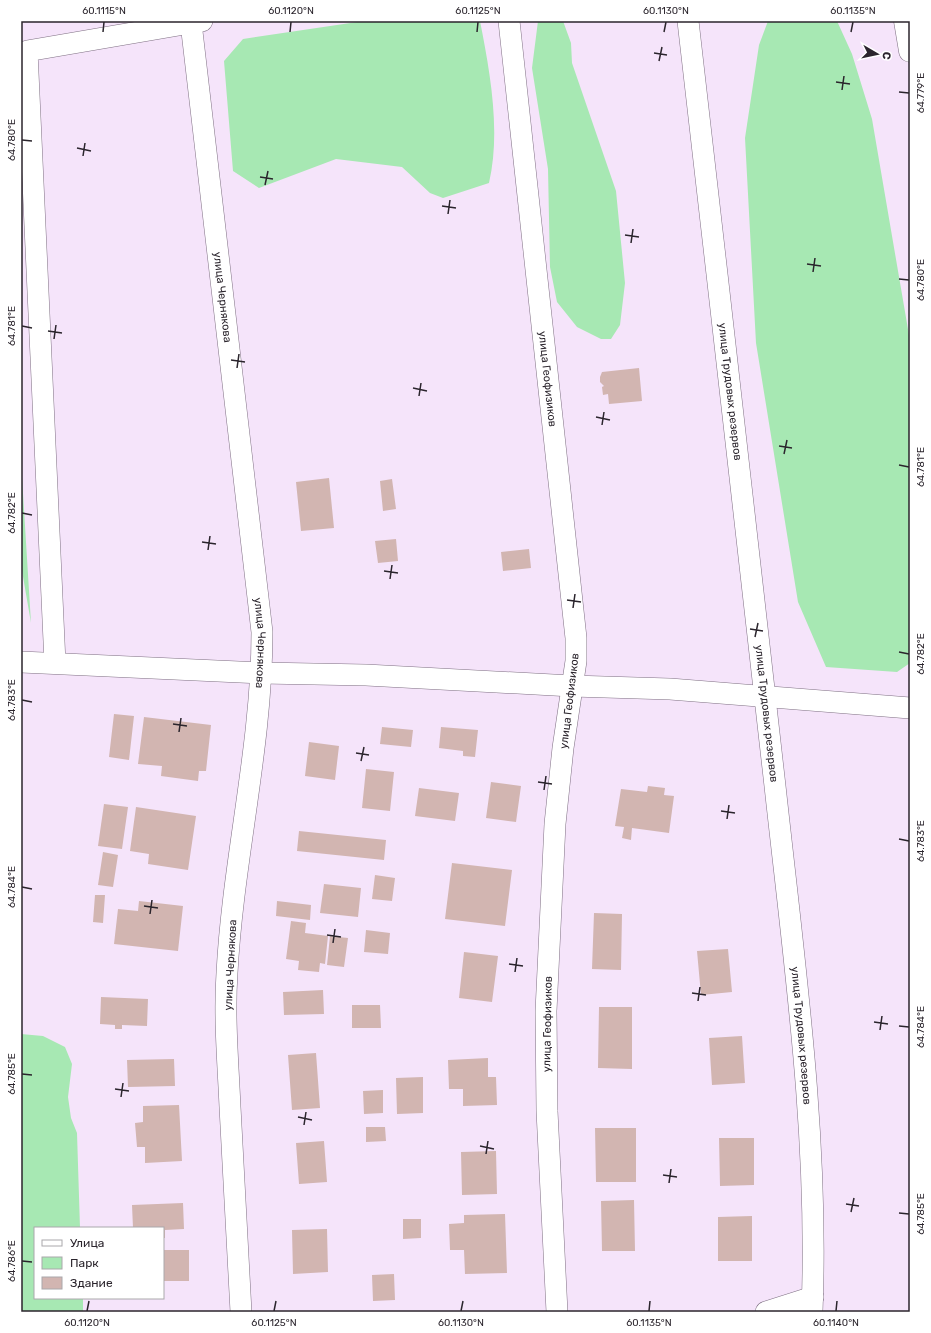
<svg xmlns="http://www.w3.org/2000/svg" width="931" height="1333" font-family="Rubik,sans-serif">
  <rect width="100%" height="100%" fill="#f5e4fa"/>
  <path fill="#a7e8b3" d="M 364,21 L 480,21 C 490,72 501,131 489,183 L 443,198 L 430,193 L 402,167 L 336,159 L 259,188 L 233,171 L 224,61 L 243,39 Z
    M 538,21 L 563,21 L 571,43 L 572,63 L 616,191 L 625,283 L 620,325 L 611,339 L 601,339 L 577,327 L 557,302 L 550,267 L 548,169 L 532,68 Z
    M 768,21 L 837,21 L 852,54 L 872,119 L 910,341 L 910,663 L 897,672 L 826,667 L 798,602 L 756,343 L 745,138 L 759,45 Z
    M 21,461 L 31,623 L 21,565 Z
    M 21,1034 L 43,1036 L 65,1047 L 72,1064 L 68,1097 L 71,1118 L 77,1133 L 80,1228 L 35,1228 L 35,1298 L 83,1298 L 83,1312 L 21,1312 Z"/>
  <path fill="#d2b5b1" d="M 639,368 L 642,401 L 609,404 L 608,394 L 603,395 L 602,387 L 604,386 L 600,382 L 600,377 L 602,372 Z
    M 329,478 L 334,528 L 301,531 L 296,482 Z
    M 392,479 L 396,509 L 383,511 L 380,481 Z
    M 396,539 L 398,561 L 378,563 L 375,541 Z
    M 529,549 L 531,568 L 503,571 L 501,552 Z
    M 114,714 L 134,716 L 129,760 L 109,757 Z
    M 144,717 L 211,725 L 206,771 L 199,771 L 198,781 L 161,776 L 162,766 L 138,764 Z
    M 382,727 L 413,730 L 411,747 L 380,744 Z
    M 441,727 L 478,730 L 475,757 L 463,756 L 463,751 L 439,748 Z
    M 309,742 L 339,746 L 335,780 L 305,776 Z
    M 366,769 L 394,772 L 390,811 L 362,808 Z
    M 491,782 L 521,786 L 516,822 L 486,818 Z
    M 648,786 L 665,788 L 664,795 L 674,796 L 669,833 L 632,828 L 631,840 L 622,838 L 624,827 L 615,826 L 621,789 L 647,792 Z
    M 419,788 L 459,793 L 455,821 L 415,816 Z
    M 104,804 L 128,807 L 122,849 L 98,846 Z
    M 136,807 L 196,816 L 188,870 L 148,864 L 149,854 L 130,851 Z
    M 299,831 L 386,840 L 384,860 L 297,851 Z
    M 103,852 L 118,855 L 113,887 L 98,885 Z
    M 452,863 L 512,870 L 505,926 L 445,919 Z
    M 375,875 L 395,878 L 392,901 L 372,899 Z
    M 324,884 L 361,888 L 358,917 L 320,913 Z
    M 95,895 L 105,895 L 103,923 L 93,922 Z
    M 139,901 L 183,906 L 178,951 L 114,944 L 118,909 L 138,911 Z
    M 277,901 L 311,905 L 310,920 L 276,916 Z
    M 594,913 L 622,914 L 621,970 L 592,969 Z
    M 291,921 L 306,923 L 305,933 L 328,936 L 325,964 L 320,963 L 319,972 L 298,970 L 299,961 L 286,959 Z
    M 366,930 L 390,933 L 388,954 L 364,952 Z
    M 330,936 L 348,938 L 344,967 L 327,965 Z
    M 728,949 L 732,992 L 701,995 L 697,951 Z
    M 464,952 L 498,956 L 492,1002 L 459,998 Z
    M 323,990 L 324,1014 L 284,1015 L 283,992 Z
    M 101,997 L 148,999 L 147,1026 L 122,1025 L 122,1029 L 115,1029 L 115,1025 L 100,1024 Z
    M 352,1005 L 380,1005 L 381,1028 L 352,1028 Z
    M 599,1007 L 632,1007 L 632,1069 L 598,1068 Z
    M 742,1036 L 745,1083 L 712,1085 L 709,1038 Z
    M 316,1053 L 320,1108 L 292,1110 L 288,1055 Z
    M 488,1058 L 488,1077 L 496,1077 L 497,1105 L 463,1106 L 463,1089 L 449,1089 L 448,1060 Z
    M 174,1059 L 175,1086 L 128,1087 L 127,1060 Z
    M 423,1077 L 423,1113 L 397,1114 L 396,1078 Z
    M 383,1090 L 383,1113 L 364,1114 L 363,1091 Z
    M 179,1105 L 182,1161 L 145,1163 L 145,1147 L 137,1147 L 135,1123 L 143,1122 L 143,1106 Z
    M 366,1127 L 385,1127 L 386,1141 L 366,1142 Z
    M 595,1128 L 636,1128 L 636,1182 L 596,1182 Z
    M 719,1138 L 754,1138 L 754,1185 L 720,1186 Z
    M 324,1141 L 327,1182 L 299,1184 L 296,1143 Z
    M 496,1151 L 497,1194 L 462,1195 L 461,1152 Z
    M 634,1200 L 635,1251 L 602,1251 L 601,1201 Z
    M 183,1203 L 184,1229 L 165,1230 L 165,1238 L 163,1238 L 163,1228 L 133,1228 L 132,1205 Z
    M 505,1214 L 507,1273 L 465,1274 L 464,1250 L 450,1250 L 449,1224 L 464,1223 L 464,1215 Z
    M 752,1216 L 752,1261 L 718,1261 L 718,1217 Z
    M 403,1219 L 421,1219 L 421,1238 L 403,1239 Z
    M 327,1229 L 328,1272 L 293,1274 L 292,1230 Z
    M 163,1250 L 189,1250 L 189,1281 L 163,1281 Z
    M 394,1274 L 395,1300 L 373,1301 L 372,1275 Z"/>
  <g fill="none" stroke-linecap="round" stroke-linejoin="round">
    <g stroke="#7f7083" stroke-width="22">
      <g id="street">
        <path id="s1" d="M 509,21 L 576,638 L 576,661 L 563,748 L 555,824 L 546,1011 L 547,1111 L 557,1312"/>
        <path id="s2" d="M 688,21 C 717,276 747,531 775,786 C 794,961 819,1136 812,1312"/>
        <path id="s3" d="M 191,23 L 262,632 C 262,747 233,859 227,973 C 224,1017 228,1062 230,1107 C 234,1175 237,1244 241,1312"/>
        <path d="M 21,662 L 262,673 L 366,675 L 572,686 L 670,689 L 910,708"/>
        <path d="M 55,663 L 27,51 L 202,21"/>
        <path d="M 766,1312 L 813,1297"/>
      </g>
    </g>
    <g stroke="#7f7083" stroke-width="23">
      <path id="secondary" d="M 905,21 L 910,51"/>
    </g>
    <use href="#street" stroke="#fff" stroke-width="21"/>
    <use href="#secondary" stroke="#fff" stroke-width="22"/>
  </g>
  <path fill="none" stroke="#2b252d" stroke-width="1.5" d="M 103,32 L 104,22M 290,32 L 291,22M 477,32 L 478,22M 664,32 L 666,22M 851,32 L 853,22M 654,53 L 667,55M 659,61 L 662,47M 836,82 L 850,84M 842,90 L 844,76M 899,92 L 909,93M 22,140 L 32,141M 77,148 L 91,151M 83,156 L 85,143M 260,177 L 273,179M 265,185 L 268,171M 442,206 L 456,208M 448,214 L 450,200M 625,235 L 639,237M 631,243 L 633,229M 807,264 L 821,266M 813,272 L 815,258M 899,279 L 909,280M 22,326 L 32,328M 48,331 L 62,333M 54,339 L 56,325M 231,360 L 245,362M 237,368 L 239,354M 413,388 L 427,391M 419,396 L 421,383M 596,417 L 610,420M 602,425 L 604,412M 779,446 L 792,448M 784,454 L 787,440M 899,465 L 909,467M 22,513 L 32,515M 202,542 L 216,544M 208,550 L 210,536M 384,571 L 398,573M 390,579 L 392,565M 567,600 L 581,602M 573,608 L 575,594M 750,629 L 763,631M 755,637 L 758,623M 899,652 L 909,654M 22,700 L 32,702M 173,724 L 187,726M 179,732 L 181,718M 356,753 L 369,755M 361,761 L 364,747M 538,782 L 552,784M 544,790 L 546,776M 721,811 L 735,813M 727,819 L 729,805M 899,839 L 909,841M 22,887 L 32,889M 144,906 L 158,908M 150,914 L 152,900M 327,935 L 341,937M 333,943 L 335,929M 509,964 L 523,966M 515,972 L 517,958M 692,993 L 706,995M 698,1001 L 700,987M 874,1022 L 888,1024M 899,1026 L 909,1027M 880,1030 L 882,1016M 22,1074 L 32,1075M 115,1089 L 129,1091M 121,1097 L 123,1083M 298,1117 L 312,1120M 304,1125 L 306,1112M 480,1146 L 494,1149M 486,1154 L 488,1141M 663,1175 L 677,1177M 669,1183 L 671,1169M 846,1204 L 859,1206M 851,1212 L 854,1198M 899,1213 L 909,1214M 22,1261 L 32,1262M 87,1311 L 89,1301M 274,1311 L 276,1301M 461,1311 L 463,1301M 649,1311 L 650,1301M 836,1311 L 837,1301"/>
  <g text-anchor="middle" stroke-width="3" stroke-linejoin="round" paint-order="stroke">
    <g font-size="11" fill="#2b252d" stroke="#fff">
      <text dy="4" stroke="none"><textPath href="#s3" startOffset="276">улица Чернякова</textPath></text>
      <text dy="4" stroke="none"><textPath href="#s1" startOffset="360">улица Геофизиков</textPath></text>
      <text dy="4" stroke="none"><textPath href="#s2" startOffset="373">улица Трудовых резервов</textPath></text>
      <text dy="4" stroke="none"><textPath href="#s3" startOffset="624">улица Чернякова</textPath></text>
      <text transform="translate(569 701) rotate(-83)" y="4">улица Геофизиков</text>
      <text dy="4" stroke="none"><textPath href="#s2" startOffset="697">улица Трудовых резервов</textPath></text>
      <text transform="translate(230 965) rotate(-87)" y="4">улица Чернякова</text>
      <text transform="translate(547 1024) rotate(-89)" y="4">улица Геофизиков</text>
      <text dy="4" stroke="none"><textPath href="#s2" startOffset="1021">улица Трудовых резервов</textPath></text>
    </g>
  </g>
  <rect width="931" height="1333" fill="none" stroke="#ffffff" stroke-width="44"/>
  <rect x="34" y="1227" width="130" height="72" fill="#ffffff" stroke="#aaa8ab"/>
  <rect x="42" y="1240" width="20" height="6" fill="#ffffff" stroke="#aaa8ab"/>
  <text x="70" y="1247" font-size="12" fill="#2b252d">Улица</text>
  <rect x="42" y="1257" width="20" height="12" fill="#a7e8b3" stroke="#aaa8ab"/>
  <text x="70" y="1267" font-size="12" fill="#2b252d">Парк</text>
  <rect x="42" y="1277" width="20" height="12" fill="#d2b5b1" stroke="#aaa8ab"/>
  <text x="70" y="1287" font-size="12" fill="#2b252d">Здание</text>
  <g transform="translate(877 54) rotate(99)" stroke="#ffffff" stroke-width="3" paint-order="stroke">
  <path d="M0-3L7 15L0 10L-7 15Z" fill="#2b252d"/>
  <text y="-6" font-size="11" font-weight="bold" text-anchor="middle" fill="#2b252d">С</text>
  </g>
  <rect x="22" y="22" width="887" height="1289" fill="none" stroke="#2b252d" stroke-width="1.5"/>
  <g font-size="10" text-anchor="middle" fill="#2b252d">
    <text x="104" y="14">60.1115°N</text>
    <text x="291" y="14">60.1120°N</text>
    <text x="478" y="14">60.1125°N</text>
    <text x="666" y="14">60.1130°N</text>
    <text x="853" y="14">60.1135°N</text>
    <text transform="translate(920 93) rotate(-90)" y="4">64.779°E</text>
    <text transform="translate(11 140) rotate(-90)" y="4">64.780°E</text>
    <text transform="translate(920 280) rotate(-90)" y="4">64.780°E</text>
    <text transform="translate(11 326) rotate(-90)" y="4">64.781°E</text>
    <text transform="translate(920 467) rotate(-90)" y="4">64.781°E</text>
    <text transform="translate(11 513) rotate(-90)" y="4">64.782°E</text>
    <text transform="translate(920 654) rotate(-90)" y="4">64.782°E</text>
    <text transform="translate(11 700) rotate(-90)" y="4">64.783°E</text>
    <text transform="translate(920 841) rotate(-90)" y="4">64.783°E</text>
    <text transform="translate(11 887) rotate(-90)" y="4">64.784°E</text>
    <text transform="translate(920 1027) rotate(-90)" y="4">64.784°E</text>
    <text transform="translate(11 1074) rotate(-90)" y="4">64.785°E</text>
    <text transform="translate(920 1214) rotate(-90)" y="4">64.785°E</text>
    <text transform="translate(11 1261) rotate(-90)" y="4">64.786°E</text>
    <text x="87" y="1326">60.1120°N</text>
    <text x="274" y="1326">60.1125°N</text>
    <text x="461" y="1326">60.1130°N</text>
    <text x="649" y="1326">60.1135°N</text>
    <text x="836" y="1326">60.1140°N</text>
  </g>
</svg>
